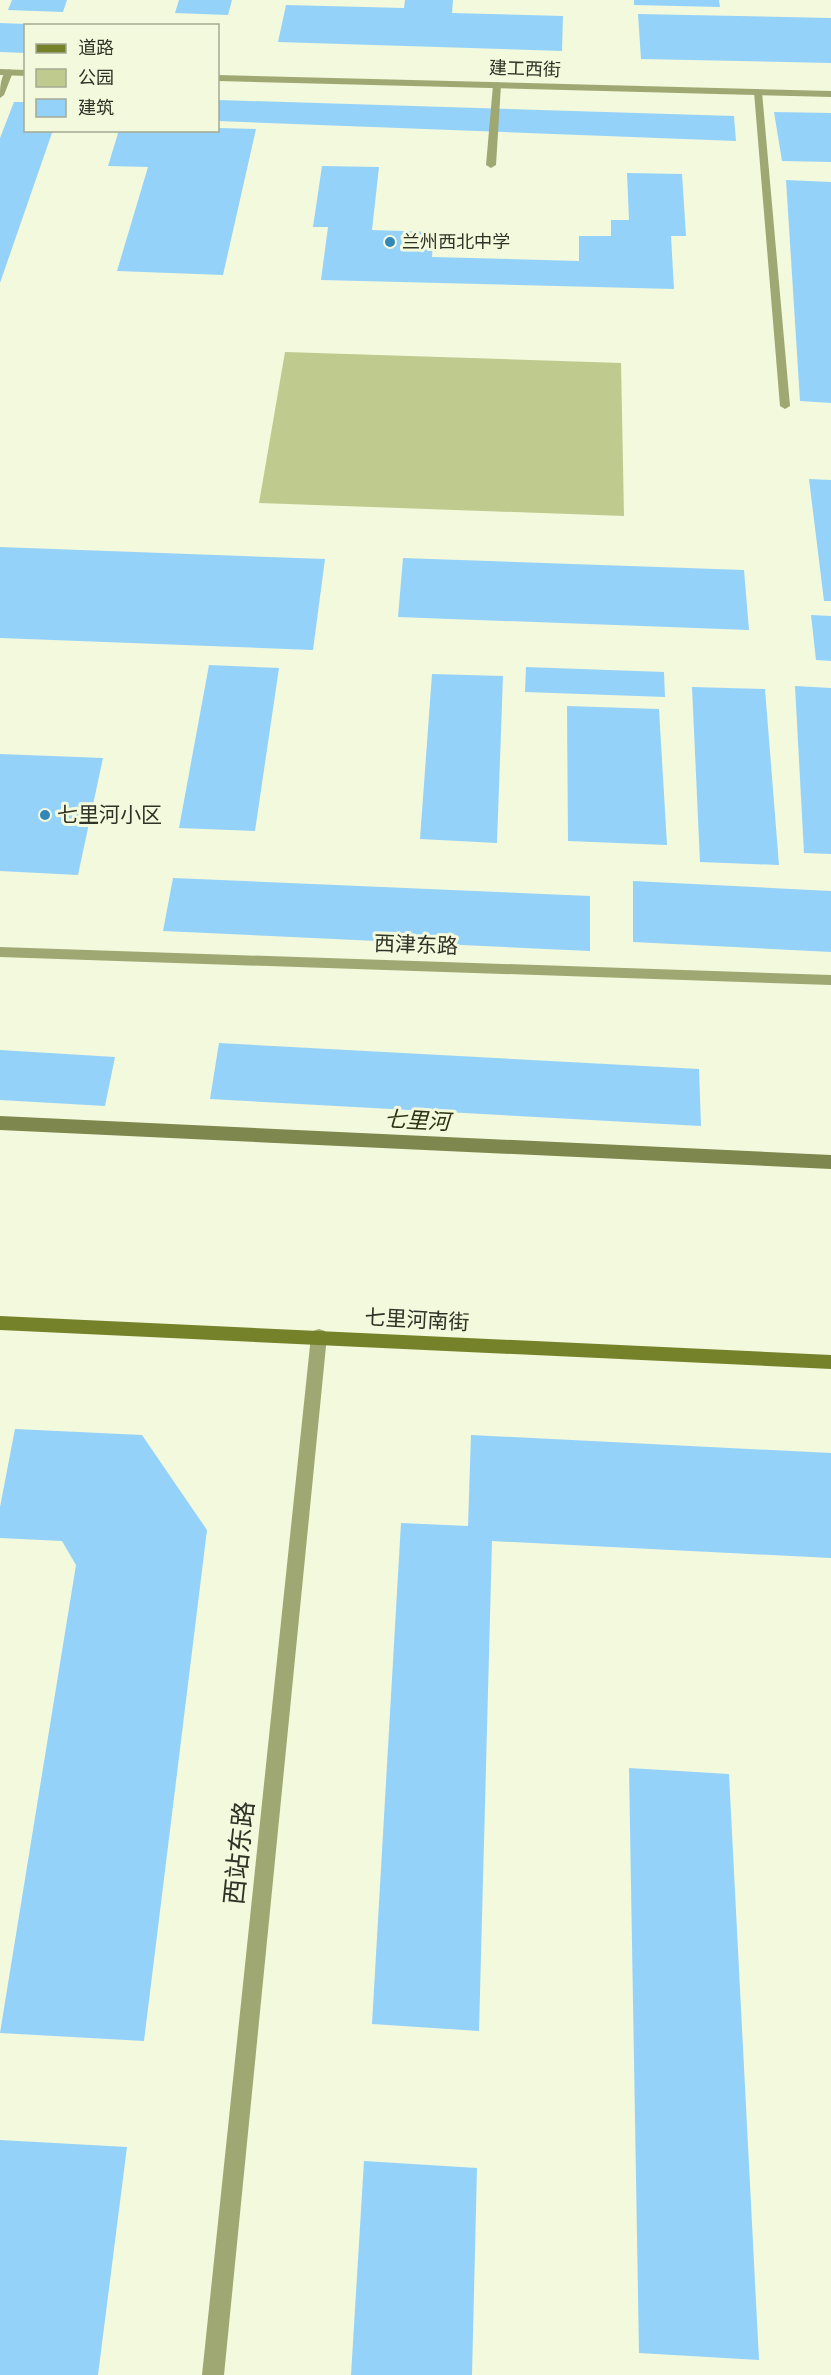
<svg xmlns="http://www.w3.org/2000/svg" width="831" height="2375" font-family="Spectral,'Noto Sans SC',serif">
  <rect width="100%" height="100%" fill="#f3f9dc"/>
  <path fill="#bfca8f" d="M 285,352 L 621,363 L 624,516 L 259,503 Z"/>
  <g fill="none" stroke-linecap="round" stroke-linejoin="round">
    <path fill="#7e874d" fill-rule="evenodd" d="M 0,1116 L 831,1155 L 831,1169 L 0,1130 Z"/>
  </g>
  <path fill="#95d2f9" d="M 12,0 L 67,0 L 63,12 L 8,10 Z
    M 179,0 L 232,0 L 228,15 L 175,13 Z
    M 405,0 L 453,0 L 452,13 L 563,16 L 562,51 L 278,42 L 286,5 L 404,8 Z
    M 634,0 L 719,0 L 720,7 L 634,5 Z
    M 638,14 L 831,18 L 831,63 L 641,59 Z
    M 0,23 L 26,24 L 26,53 L 0,52 Z
    M 218,100 L 734,116 L 736,141 L 218,121 Z
    M 14,102 L 26,102 L 26,130 L 53,130 L 0,283 L 0,138 Z
    M 774,112 L 831,113 L 831,162 L 782,161 Z
    M 218,128 L 256,129 L 223,275 L 117,271 L 148,167 L 108,166 L 119,130 L 218,130 Z
    M 322,166 L 379,167 L 372,230 L 434,232 L 432,257 L 579,261 L 579,236 L 611,236 L 611,220 L 629,220 L 627,173 L 682,174 L 686,236 L 671,236 L 674,289 L 321,280 L 328,227 L 313,227 Z
    M 786,180 L 831,182 L 831,403 L 800,401 Z
    M 809,479 L 831,480 L 831,601 L 824,601 Z
    M 0,547 L 325,559 L 313,650 L 0,638 Z
    M 403,558 L 744,570 L 749,630 L 398,617 Z
    M 811,615 L 831,616 L 831,661 L 816,660 Z
    M 209,665 L 279,668 L 255,831 L 179,828 Z
    M 526,667 L 664,672 L 665,697 L 525,692 Z
    M 432,674 L 503,676 L 497,843 L 420,839 Z
    M 795,686 L 831,688 L 831,854 L 804,853 Z
    M 692,687 L 765,689 L 779,865 L 700,862 Z
    M 567,706 L 659,709 L 667,845 L 568,841 Z
    M 0,754 L 103,758 L 78,875 L 0,871 Z
    M 173,878 L 590,896 L 590,951 L 163,931 Z
    M 633,881 L 831,891 L 831,952 L 633,942 Z
    M 219,1043 L 699,1069 L 701,1126 L 210,1099 Z
    M 0,1050 L 115,1057 L 105,1106 L 0,1100 Z
    M 15,1429 L 142,1435 L 207,1530 L 144,2041 L 0,2033 L 76,1565 L 62,1541 L 0,1538 L 0,1507 Z
    M 471,1435 L 831,1453 L 831,1558 L 492,1541 L 479,2031 L 372,2024 L 401,1523 L 468,1526 Z
    M 629,1768 L 729,1774 L 759,2360 L 639,2353 Z
    M 0,2140 L 127,2147 L 98,2375 L 0,2375 Z
    M 364,2161 L 477,2168 L 472,2375 L 351,2375 Z"/>
  <g fill="none" stroke-linecap="round" stroke-linejoin="round">
    <path fill="#9fa873" fill-rule="evenodd" d="M 9,69 L 13,72 L 4,95 L 0,98 C 0,88 0,74 9,69 Z
      M 497,82 L 501,85 L 496,165 L 491,168 L 486,165 L 493,85 Z
      M 758,89 L 762,92 L 790,406 L 785,409 L 780,406 L 754,92 Z"/>
    <path fill="#9fa873" fill-rule="evenodd" d="M 0,69 L 26,70 L 26,76 L 0,75 Z
      M 218,75 L 831,91 L 831,97 L 218,81 Z
      M 0,947 L 831,975 L 831,985 L 0,957 Z
      M 319,1329 L 325,1331 L 327,1336 L 224,2375 L 202,2375 L 311,1336 L 313,1331 Z"/>
    <path fill="#76822a" fill-rule="evenodd" d="M 0,1316 L 831,1355 L 831,1369 L 0,1330 Z"/>
  </g>
  <g fill="#3287b7" stroke="#f3f9dc" stroke-width="2">
    <circle cx="390" cy="242" r="6"/>
    <circle cx="45" cy="815" r="6"/>
  </g>
  <g text-anchor="middle" stroke-width="6" stroke-linejoin="round" paint-order="stroke">
    <g font-size="18" fill="#2f3226" stroke="#f3f9dc">
      <text transform="translate(525 69) rotate(2)" y="6">建工西街</text>
    </g>
    <g font-size="18" fill="#2f3226" stroke="#f3f9dc" text-anchor="start">
      <text x="402" y="248">兰州西北中学</text>
    </g>
    <g font-size="21" fill="#2f3226" stroke="#f3f9dc" text-anchor="start">
      <text x="57" y="822">七里河小区</text>
    </g>
    <g font-size="21" fill="#2f3226" stroke="#f3f9dc">
      <text transform="translate(416 945) rotate(2)" y="7">西津东路</text>
      <text transform="translate(417 1320) rotate(3)" y="7">七里河南街</text>
    </g>
    <g font-size="22" font-style="italic" fill="#2d3210" stroke="#f3f9dc">
      <text transform="translate(417 1120) rotate(3)" y="8">七里河</text>
    </g>
    <g font-size="26" fill="#2f3226" stroke="#f3f9dc">
      <text transform="translate(239 1853) rotate(-84)" y="9">西站东路</text>
    </g>
  </g>
  <rect x="24" y="24" width="195" height="108" fill="#f3f9dc" stroke="#a5a993" stroke-width="1.5"/>
  <rect x="36" y="44" width="30" height="9" fill="#76822a" stroke="#a5a993" stroke-width="1.5"/>
  <text x="78" y="54" font-size="18" fill="#2f3226">道路</text>
  <rect x="36" y="69" width="30" height="18" fill="#bfca8f" stroke="#a5a993" stroke-width="1.5"/>
  <text x="78" y="84" font-size="18" fill="#2f3226">公园</text>
  <rect x="36" y="99" width="30" height="18" fill="#95d2f9" stroke="#a5a993" stroke-width="1.5"/>
  <text x="78" y="114" font-size="18" fill="#2f3226">建筑</text>
</svg>
